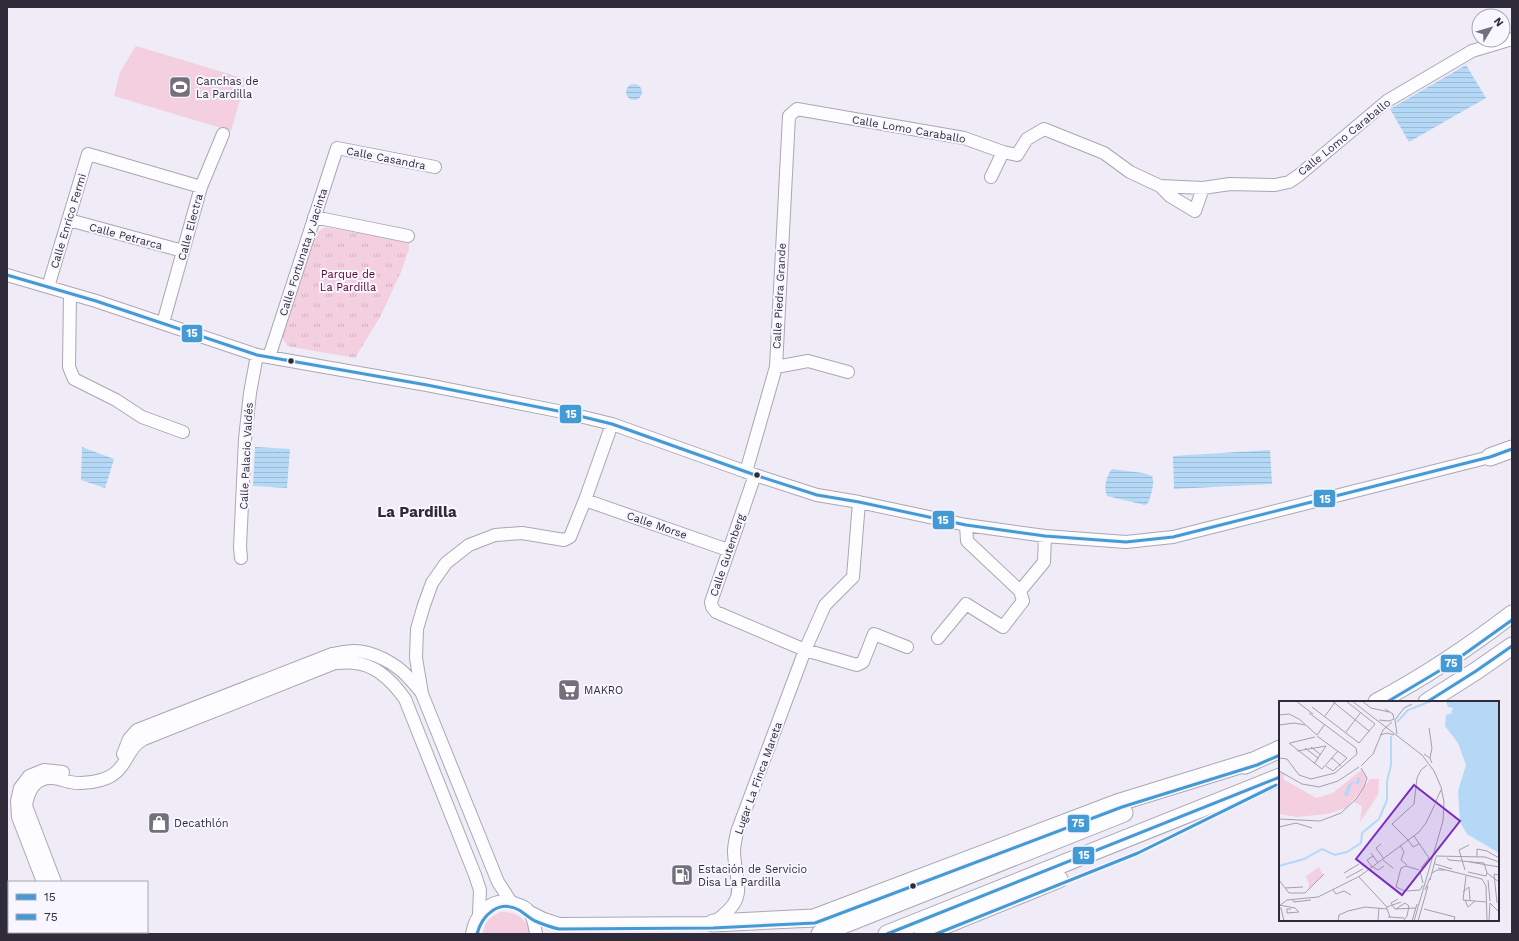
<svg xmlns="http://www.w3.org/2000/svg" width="1519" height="941" font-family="'Work Sans',sans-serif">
  <defs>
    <pattern id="park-tufts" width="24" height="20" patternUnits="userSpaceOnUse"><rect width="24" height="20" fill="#f3cfdf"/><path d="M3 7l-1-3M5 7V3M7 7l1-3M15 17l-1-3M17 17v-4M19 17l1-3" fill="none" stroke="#d1b2c0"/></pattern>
    <pattern id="water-rules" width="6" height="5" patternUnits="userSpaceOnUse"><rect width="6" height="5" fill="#b4d8f5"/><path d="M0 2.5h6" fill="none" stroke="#9bbad3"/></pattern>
  </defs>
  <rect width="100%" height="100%" fill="#efecf8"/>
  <path fill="#f3cfdf" d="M 136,46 L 246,79 L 231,131 L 114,96 L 120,72 Z
    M 501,912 C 517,911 527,919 530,934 L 483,934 C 484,922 491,916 501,912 Z"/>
  <path fill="url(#park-tufts)" d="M 325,227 L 409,242 L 409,249 L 401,272 L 380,317 L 355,358 L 287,346 L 282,337 L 315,234 Z"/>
  <path fill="url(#water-rules)" d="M 1466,65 L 1486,98 L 1409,142 L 1390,109 Z
    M626 92a8 8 0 1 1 16 0a8 8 0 1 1-16 0Z
    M 82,447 L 114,459 L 105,488 L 81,480 Z
    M 255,447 L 290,449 L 287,488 L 253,486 Z
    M 1270,450 L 1272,484 L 1174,489 L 1173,456 Z
    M 1112,469 L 1143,473 L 1152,476 C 1155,483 1151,496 1148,503 L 1145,505 L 1107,496 C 1103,488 1107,474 1112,469 Z"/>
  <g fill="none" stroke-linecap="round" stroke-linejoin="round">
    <g stroke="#aaa7b3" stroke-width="14">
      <path id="minor" d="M 991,177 L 1003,152
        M 1160,186 L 1170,196 L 1195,211 L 1203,188
        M 314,217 L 408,236
        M 69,220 L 183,251
        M 7,275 L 96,301 L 257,355 L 427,385 L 563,412 L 612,424 L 755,475 L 817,495 L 859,502 L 966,525 L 1045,536 L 1126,542 L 1173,537 L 1490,457
        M 48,287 L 88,154 L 201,187
        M 70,294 L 69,367 L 74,379 L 116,400 L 142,417 L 183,432
        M 163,323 L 201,187 L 223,134
        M 269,357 L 337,148 L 435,167
        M 776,367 L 808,361 L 848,372
        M 746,472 L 776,367 L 789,116 L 797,109 L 964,138 L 1003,152 L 1017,155 L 1027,139 L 1044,129 L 1104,153 L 1130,172 L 1160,186 L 1203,188 L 1230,184 L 1275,185 L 1289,182 L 1298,176 L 1387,101 L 1472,51 L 1512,39
        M 755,475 L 711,602 L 712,607 L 716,612 L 805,650 L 857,665 L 863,662 L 874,634 L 907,647
        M 585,500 L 728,550
        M 241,558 L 240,547 L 245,439 L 250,393 L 257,355
        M 1020,591 L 1044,562 L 1045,536
        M 938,638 L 966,604 L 1003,627 L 1023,601 L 1020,591 L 967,541 L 966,525
        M 123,754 L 129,739 L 137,730 L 332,654 C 339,653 347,651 354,651 C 372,651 395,663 407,676 C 412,681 417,687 422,693
        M 43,882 L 18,817 L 17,801 L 20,788 L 29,776 L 44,770 L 63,772
        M 55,882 L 26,806 C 28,792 34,777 52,778 C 58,778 64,781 70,782 C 80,784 91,783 101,780 C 128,773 125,748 144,739 L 335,663 C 342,663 348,662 355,663 C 377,665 393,682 405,699 L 475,875 L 480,890 L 479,914
        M 511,902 L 498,882 L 422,694 L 416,658 L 417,629 L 424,605 L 432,583 L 446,563 L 469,545 L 495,535 L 522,533 L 564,540 L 570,537 L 585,500 L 612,424
        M 530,912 L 544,919 L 559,924 L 713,923 C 751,897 735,887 734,851 C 734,845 736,838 737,832 L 805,650 L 825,605 L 853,577 L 859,502
        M 64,932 L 65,934
        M 93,932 L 97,934
        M 77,934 L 80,932
        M 472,934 C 475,914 492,896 514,903 C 520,905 527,907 530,913 C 534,919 535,927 536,934"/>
    </g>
    <g stroke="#aaa7b3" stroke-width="19">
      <path id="highway" d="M 1490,457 L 1512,449
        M 1377,702 C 1424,677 1469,647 1512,614
        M 1427,702 L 1476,671 L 1512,646
        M 1245,765 L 1280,749
        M 713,923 L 814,918 L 1120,802 L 1256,760
        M 820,934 L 1124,813
        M 887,934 L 1280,777
        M 923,934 L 1059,879"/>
    </g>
    <use href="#minor" stroke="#fdfcfe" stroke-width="12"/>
    <use href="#highway" stroke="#fdfcfe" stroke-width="17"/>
    <g stroke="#f8f6fe" stroke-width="6">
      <path id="bus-1" d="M 7,275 L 96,301 L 257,355 L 427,385 L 563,412 L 612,424 L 755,475 L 817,495 L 859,502 L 966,525 L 1045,536 L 1126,542 L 1173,537 L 1490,457 L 1512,449
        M 1427,702 L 1476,671 L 1512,646
        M 887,934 L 1280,777"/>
    </g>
    <g stroke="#f8f6fe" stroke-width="6">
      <path id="bus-2" d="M 1387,702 L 1449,665 L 1512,620
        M 477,934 C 482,915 499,899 519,910 C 524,913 529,918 535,921 C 542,924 550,927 559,929 L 713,928 L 815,923 L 1122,807 L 1257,765 L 1280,755
        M 936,934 L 1138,853 L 1276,785"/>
    </g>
    <use href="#bus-1" stroke="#449ad5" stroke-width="3"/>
    <use href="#bus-2" stroke="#449ad5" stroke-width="3"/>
  </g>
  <defs>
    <g id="stadium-square" transform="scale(1.15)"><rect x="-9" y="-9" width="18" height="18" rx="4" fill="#736f7c" stroke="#f8f6fe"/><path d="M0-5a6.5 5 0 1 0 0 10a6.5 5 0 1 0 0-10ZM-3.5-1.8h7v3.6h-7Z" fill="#fff"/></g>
    <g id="supermarket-square" transform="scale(1.15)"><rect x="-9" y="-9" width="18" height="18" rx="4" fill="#736f7c" stroke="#f8f6fe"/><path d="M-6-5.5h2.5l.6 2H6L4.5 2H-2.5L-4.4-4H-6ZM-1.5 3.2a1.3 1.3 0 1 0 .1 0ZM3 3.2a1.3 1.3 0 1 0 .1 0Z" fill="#fff"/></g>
    <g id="shop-square" transform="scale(1.15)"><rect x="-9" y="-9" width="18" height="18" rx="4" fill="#736f7c" stroke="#f8f6fe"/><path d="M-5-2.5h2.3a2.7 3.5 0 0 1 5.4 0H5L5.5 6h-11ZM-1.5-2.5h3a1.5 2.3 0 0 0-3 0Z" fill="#fff"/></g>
    <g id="fuel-square" transform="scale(1.15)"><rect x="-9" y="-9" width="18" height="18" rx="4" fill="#736f7c" stroke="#f8f6fe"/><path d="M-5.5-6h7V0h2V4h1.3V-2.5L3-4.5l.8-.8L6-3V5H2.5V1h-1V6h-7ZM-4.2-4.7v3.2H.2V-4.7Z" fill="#fff"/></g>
  </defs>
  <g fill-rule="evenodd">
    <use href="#stadium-square" x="180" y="87"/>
    <use href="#supermarket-square" x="569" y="690"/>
    <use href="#shop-square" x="159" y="823"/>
    <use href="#fuel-square" x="682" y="875"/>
  </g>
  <g fill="#302b3a" stroke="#f8f6fe" stroke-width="1.5">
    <circle cx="291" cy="361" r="3.5"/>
    <circle cx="757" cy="475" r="3.5"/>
    <circle cx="913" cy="886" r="3.5"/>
  </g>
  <g text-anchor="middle" stroke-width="4" stroke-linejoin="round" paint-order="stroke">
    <g font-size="11" fill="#302b3a" stroke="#f8f6fe" text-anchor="start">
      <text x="196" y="85">Canchas de<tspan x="196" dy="13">La Pardilla</tspan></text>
      <text x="584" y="694">MAKRO</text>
      <text x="174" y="827">Decathlón</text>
      <text x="698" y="873">Estación de Servicio<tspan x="698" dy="13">Disa La Pardilla</tspan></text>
    </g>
    <g font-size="11" fill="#302b3a" stroke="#f8f6fe">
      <text transform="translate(909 129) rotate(10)" y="4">Calle Lomo Caraballo</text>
      <text transform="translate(1344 137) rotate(-39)" y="4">Calle Lomo Caraballo</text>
      <text transform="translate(386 158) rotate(11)" y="4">Calle Casandra</text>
      <text transform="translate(68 221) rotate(-73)" y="4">Calle Enrico Fermi</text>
      <text transform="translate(190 227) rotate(-75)" y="4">Calle Electra</text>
      <text transform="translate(126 236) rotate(15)" y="4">Calle Petrarca</text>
      <text transform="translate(303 252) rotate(-72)" y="4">Calle Fortunata y Jacinta</text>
      <text transform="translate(779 296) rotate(-87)" y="4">Calle Piedra Grande</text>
      <text transform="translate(246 456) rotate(-87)" y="4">Calle Palacio Valdés</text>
      <text transform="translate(657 525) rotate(19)" y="4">Calle Morse</text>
      <text transform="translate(727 555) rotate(-71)" y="4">Calle Gutenberg</text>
      <text transform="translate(758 778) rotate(-70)" y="4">Lugar La Finca Mareta</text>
    </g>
    <g font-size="11" fill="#5c002e" stroke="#f8f6fe">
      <text x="348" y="278">Parque de<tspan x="348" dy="13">La Pardilla</tspan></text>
    </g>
    <g font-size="15" font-weight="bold" fill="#302b3a" stroke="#f8f6fe">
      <text x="417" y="517">La Pardilla</text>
    </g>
  </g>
  <g transform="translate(1279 701)">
    <rect width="220" height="220" fill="#efecf8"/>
    <path d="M 82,69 L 87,76 L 84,87 L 67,107 L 48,113 L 18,116 L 0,113 L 0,71 L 6,73 L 4,78 L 37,97 L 54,92 ZM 91,78 L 100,78 L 99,94 L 81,121 L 83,105 L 75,101 ZM 40,166 L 44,174 L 29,189 L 30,183 L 27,175 Z" fill="#f3cfdf"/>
    <path d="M 167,0 L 220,0 L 220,152 L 188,133 L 181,121 L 179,90 L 187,64 L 179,42 L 166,25 L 167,14 L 174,12 L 172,11 L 174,7 L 169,6 ZM 79,76 L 81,77 L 80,83 L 73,82 L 69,95 L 65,94 L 69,84 L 73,81 L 77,81 Z" fill="#b4d8f5"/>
    <path fill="none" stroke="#b4d8f5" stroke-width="2" d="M 118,21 L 129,9 L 152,0M 0,165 L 25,158 L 43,148 L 56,154 L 68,151 L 82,142 L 83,132 L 100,118 L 108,99 L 108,81 L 112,64 L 112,35"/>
    <path fill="none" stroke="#a39fac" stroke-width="1" d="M 17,0 L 34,13M 53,0 L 90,30M 73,0 L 143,54 L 155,70 L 162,86 L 165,101 L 164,120 L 135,220M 83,0 L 92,7 L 110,11M 33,6 L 80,42 L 96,23 L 67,0M 106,8 L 114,13 L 115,18M 0,14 L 10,13 L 20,18M 46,15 L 57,0M 20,18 L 38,34M 100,19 L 110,20 L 115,18M 116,19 L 125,7 L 133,3M 116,19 L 118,33M 0,24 L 15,22 L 26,24M 150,27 L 153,47 L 151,57M 67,31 L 82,11M 38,34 L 46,23M 101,34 L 108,32 L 115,34M 38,35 L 68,57 L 54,70 L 47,65M 10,42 L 43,68 L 59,50M 11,42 L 36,36M 32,46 L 42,54M 26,47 L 39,57M 18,50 L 47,45 L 35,63M 145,53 L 151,57 L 153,62M 0,57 L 8,58 L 20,74 L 32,78 L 56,72 L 78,53 L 77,47 L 30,12M 53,57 L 62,65M 82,65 L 94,53 L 104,29 L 113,21M 0,70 L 23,83 L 40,86 L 59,80 L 80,66M 156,102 L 162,89M 0,118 L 41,120 L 62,112 L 77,98 L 85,86 L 88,77 L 82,67M 0,126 L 17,122 L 33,127M 135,135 L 150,157 L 142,167M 129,139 L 113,123 L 135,103 L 138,77 L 142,69 L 148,64M 129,139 L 134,146 L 140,143M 102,143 L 97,147 L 105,158M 121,144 L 125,151 L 122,159 L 128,164M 92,152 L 99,162M 157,155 L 206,156 L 220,161M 198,156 L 198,148 L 208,150 L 220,157M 168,157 L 170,159 L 205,162 L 208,172M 104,159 L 114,167M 191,161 L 220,166M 156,163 L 173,168M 93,166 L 88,159 L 94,155M 94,166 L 99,169 L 105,165M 159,167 L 203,178 L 207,185 L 208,220M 186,169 L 180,149 L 190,144M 141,170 L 144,182M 189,171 L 207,175 L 208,172M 65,172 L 80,163M 153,172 L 158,169 L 166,169M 208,172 L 220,181M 187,175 L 184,199 L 207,201M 80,176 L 107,205 L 111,216M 67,177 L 84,168M 0,179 L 10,192 L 26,192M 151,179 L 157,156M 209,179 L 211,200M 6,187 L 24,186M 54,189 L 57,193 L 65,190 L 72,194M 146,189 L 151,177M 126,190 L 117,186 L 122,167 L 127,165 L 140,169M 128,190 L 141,189 L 144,184M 184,191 L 190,186 L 191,199M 26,192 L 45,173M 13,198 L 15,201 L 32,199M 119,198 L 112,202 L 116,208 L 137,207M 186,199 L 189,206 L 196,200M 211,202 L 220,211M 218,202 L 215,173 L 220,174M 0,204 L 16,207 L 20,211 L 8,212 L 8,208 L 12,208M 0,205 L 8,199 L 39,196 L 81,175 L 140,131 L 147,122 L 156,103M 108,206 L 122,201M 0,207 L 2,207 L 5,220M 117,208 L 126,202 L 130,205 L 128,215 L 125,219M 145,208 L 176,216 L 175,220M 109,216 L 125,217M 59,220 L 60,214 L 69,210 L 86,206 L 108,208M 99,220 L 100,207M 133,220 L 138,203M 139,220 L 149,185M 210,220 L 211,202"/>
    <path fill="#7b2cbf" fill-opacity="0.15" stroke="#7b2cbf" stroke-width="2" d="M 135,84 L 181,120 L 123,194 L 77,158 Z"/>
    <rect width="220" height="220" fill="none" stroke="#302b3a" stroke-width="2"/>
  </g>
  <g stroke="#f8f6fe" stroke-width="1.5">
    <rect x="181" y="324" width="22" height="19" rx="4" fill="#449ad5"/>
    <rect x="559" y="404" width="23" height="20" rx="4" fill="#449ad5"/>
    <rect x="1313" y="489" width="23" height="19" rx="4" fill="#449ad5"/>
    <rect x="932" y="510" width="23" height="20" rx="4" fill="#449ad5"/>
    <rect x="1440" y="654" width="23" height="19" rx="4" fill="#449ad5"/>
    <rect x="1067" y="814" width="23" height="19" rx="4" fill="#449ad5"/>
    <rect x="1072" y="846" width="23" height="19" rx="4" fill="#449ad5"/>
  </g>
  <g font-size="11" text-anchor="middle" font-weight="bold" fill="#fff">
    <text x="192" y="337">15</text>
    <text x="571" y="418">15</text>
    <text x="1325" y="503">15</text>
    <text x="943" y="524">15</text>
    <text x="1451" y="667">75</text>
    <text x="1078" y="827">75</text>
    <text x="1084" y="859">15</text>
  </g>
  <rect width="1519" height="941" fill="none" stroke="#302b3a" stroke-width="16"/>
  <rect x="8" y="881" width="140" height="52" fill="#f8f6fe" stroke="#a8a5b0"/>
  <rect x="16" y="894" width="20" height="6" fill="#449ad5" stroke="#a8a5b0"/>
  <text x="44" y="901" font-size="12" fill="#302b3a">15</text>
  <rect x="16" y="914" width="20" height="6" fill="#449ad5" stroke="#a8a5b0"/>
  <text x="44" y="921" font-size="12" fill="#302b3a">75</text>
  <g transform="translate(1491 28) rotate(52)"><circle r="19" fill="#f8f6fe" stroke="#a8a5b0"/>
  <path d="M0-3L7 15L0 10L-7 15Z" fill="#736f7c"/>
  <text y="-6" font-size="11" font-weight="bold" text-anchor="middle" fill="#302b3a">N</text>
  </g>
</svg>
